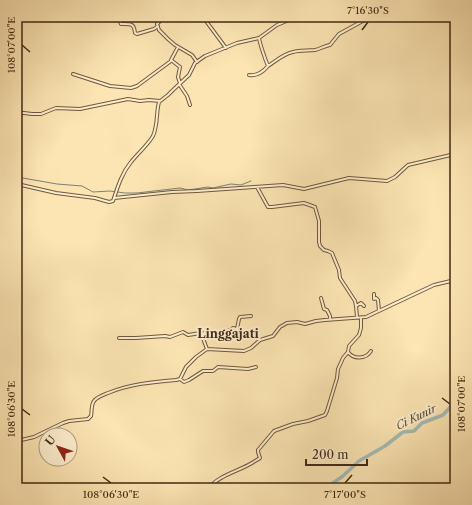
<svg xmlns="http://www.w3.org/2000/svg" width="472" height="505" font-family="'Libre Caslon Text',serif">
  <rect width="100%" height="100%" fill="#fce5b3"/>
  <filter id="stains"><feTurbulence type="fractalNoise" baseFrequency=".005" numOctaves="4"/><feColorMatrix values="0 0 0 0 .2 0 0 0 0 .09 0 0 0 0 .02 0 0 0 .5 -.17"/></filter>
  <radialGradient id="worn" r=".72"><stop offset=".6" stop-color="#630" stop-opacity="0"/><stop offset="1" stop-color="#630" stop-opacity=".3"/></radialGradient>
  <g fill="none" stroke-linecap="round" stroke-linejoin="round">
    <path stroke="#7b8176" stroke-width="1" d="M 17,177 L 57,184 L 82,186 L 93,192 L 110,191 L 125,193 L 137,193 L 180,188 L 188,190 L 208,187 L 213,188 L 231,184 L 241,185 L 251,181"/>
    <path stroke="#a3bcb7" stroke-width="3.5" d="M 326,488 L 343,476 L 359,461 L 385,446 L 403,432 L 414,431 L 422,423 L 443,415 L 453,404 L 455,403"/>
    <g stroke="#6f583c" stroke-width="4">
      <path id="minor" d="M 118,17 L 121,24 C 131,24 134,23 135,33 L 137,34 L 154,29 L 158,26
        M 164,17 L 157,24 L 159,30 L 168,39 L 175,45 L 192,55 L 197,62
        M 203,17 L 226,48
        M 382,19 L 388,17
        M 178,47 L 171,60 L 180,67 L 178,77 L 180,83
        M 268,66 C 276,61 283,54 293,52 C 300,50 307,51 315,50 C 320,49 324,46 330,45 L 339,34 L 370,17
        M 73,74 L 110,86 L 131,88 L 137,86 L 171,61
        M 249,75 C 256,76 263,72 268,66 C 265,59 260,44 259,38
        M 179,84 L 187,96 L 190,105
        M 17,113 L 24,113 L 32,114 L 41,114 L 56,108 L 80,109 L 128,99 L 140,101 L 149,100 L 160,101
        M 17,184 L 56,193 L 95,198 L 109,202 L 113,201 L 114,198 C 118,186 122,173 131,162 C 138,153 147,146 153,136 C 158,125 156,113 159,102 L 168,95 L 173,90 L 189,75 L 195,63 L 205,56 L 237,43 L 259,38 L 277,25 L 296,17
        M 257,187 L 268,207 L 272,207 L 304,203 L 315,207 L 319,221 L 319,242 L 320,246 L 324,250 L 328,251 L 332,253 L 339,270 L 340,278 L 355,301 L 356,306 L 357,317
        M 114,198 L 172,192 L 197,191 L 283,185 L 304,189 L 349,178 L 387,181 L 395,177 L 408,165 L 455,154
        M 374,294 L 374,299 L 376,298 L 378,300 L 379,311
        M 321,298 L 324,309 L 327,310 L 330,316 L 330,319
        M 356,306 L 361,303 L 364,306
        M 201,333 L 207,349
        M 119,338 L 136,338 L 165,336 L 170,337 L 183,332 L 188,335 L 201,333 L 218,334 L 231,330 L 233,328 L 237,329 L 239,319 L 240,317 L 251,316
        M 348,352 C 354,360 366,359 371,351
        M 180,379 L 184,382 L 189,380 L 203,371 L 213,371 L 218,367 L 248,369 L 256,367
        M 17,441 L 34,437 L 63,423 L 69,421 L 88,419 L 91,416 C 92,411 91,405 94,401 C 97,397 103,395 108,393 C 130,384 152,382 176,380 L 180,379 L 186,367 L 196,357 L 207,349 L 244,351 L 251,348 L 260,340 L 273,336 L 280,327 L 287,323 L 297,322 L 305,324 L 316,321 L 325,320 L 366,317 L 434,285 L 455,280
        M 17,485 L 22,488
        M 210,488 C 215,477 241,470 252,463 C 255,461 257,460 260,458 L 258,452 L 258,450 L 274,431 L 293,424 L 308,421 L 325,415 L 327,411 L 337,378 L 338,369 L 343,358 L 348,352 L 349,346 L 359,335 L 361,328 L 361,318"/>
    </g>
    <use href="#minor" stroke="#fdeece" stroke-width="2"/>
  </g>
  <path fill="none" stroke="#402914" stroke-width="1.5" d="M 362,30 L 368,22M 22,45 L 30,52M 442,398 L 450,404M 22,409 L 30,415M 103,477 L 111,483M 345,483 L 352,475"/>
  <g text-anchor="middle" stroke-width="4" stroke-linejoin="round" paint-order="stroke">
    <g font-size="11" font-style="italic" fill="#594e3d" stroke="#fdeece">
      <text transform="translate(416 417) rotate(-26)" y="4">Ci Kunir</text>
    </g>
    <g font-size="12" font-weight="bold" fill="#402914" stroke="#fdeece">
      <text x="228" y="338">Linggajati</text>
    </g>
  </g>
  <rect width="472" height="505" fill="none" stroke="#fce5b3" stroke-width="44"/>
  <g transform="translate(58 447) rotate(310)"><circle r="19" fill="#fdeece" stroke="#b19f84"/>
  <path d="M0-3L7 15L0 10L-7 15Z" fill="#8f2418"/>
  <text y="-6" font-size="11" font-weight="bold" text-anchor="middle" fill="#402914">U</text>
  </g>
  <path d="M306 459v6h61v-6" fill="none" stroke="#402914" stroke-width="2"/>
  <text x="312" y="459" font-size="12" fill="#402914" stroke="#fdeece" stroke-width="3" paint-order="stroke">200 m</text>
  <rect x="22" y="22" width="428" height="461" fill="none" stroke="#402914" stroke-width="1.5"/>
  <g font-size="10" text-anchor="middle" fill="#402914">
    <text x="368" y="14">7°16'30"S</text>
    <text transform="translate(11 45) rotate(-90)" y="4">108°07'00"E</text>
    <text transform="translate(461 404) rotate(-90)" y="4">108°07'00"E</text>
    <text transform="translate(11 409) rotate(-90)" y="4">108°06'30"E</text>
    <text x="111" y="498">108°06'30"E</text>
    <text x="345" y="498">7°17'00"S</text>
  </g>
  <rect width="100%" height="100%" filter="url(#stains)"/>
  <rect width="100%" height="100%" fill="url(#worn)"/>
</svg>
